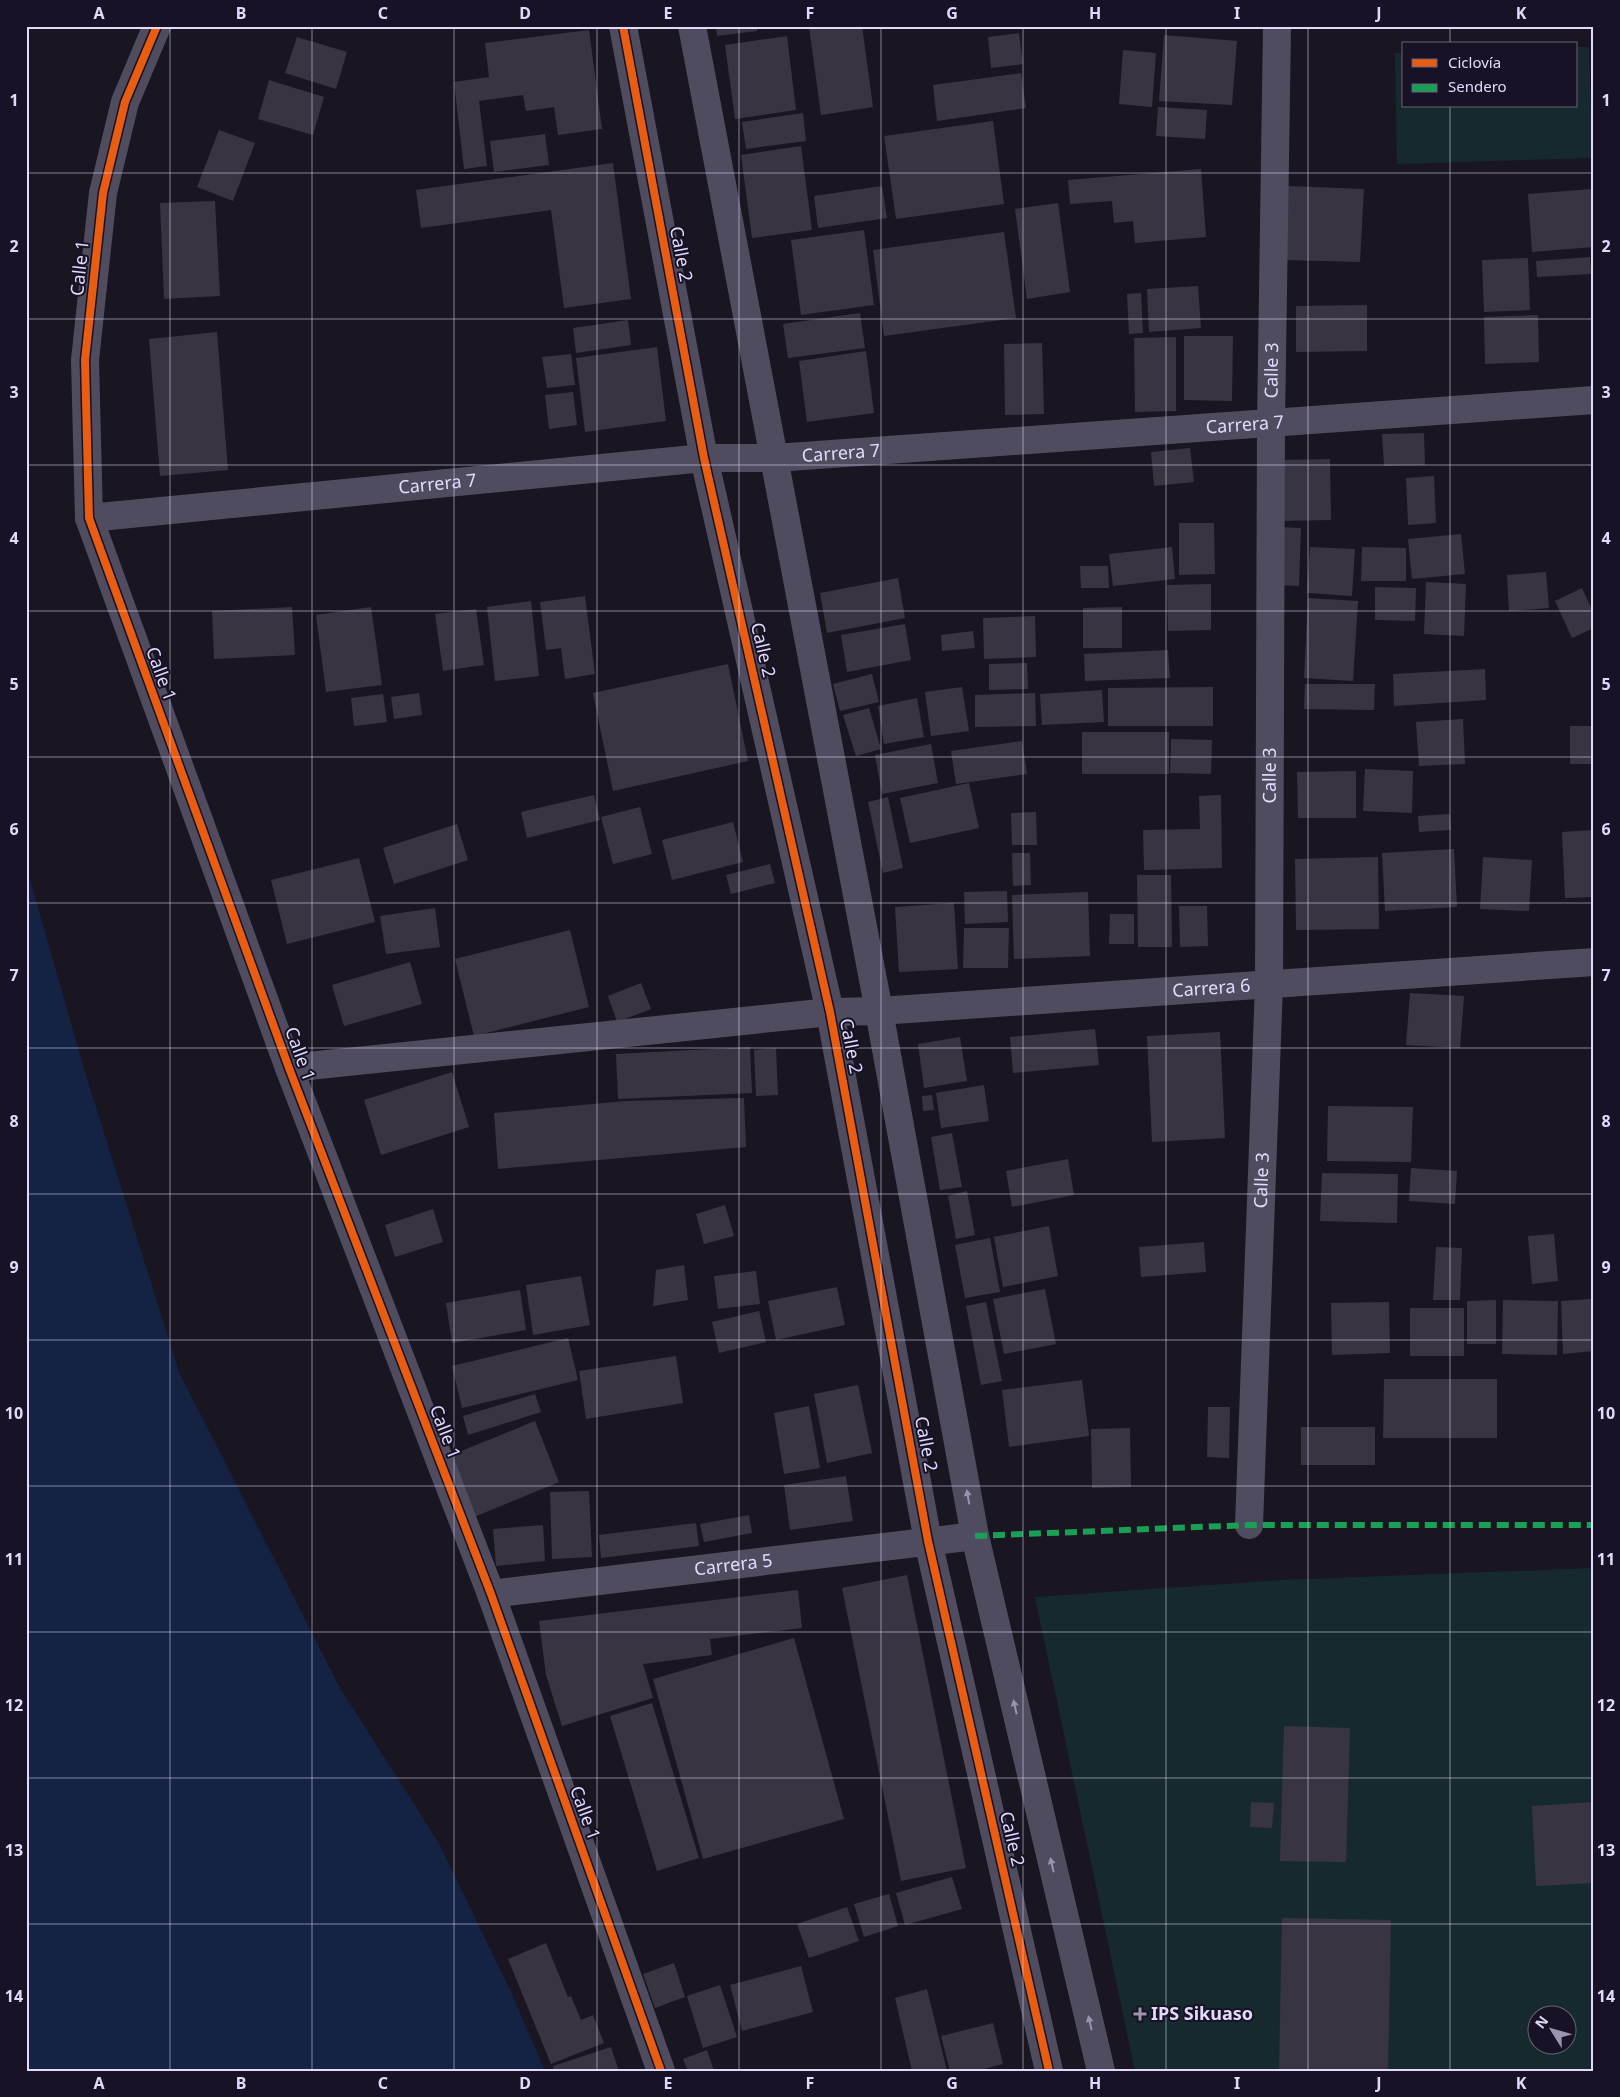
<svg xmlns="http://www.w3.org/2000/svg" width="1620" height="2097" font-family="'Noto Sans',sans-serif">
  <rect width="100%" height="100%" fill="#191621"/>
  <path fill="#162a2d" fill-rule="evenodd" d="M 1576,47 L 1589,47 L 1592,158 L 1397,164 L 1395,53 L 1404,53 L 1404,106 L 1576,106 Z
    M 1594,1568 L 1594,2071 L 1135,2071 L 1035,1597 L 1282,1580 ZM 1538,2014 L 1568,2014 L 1568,2044 L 1538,2044 Z"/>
  <path fill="#142244" d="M 26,866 L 85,1072 L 179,1372 L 340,1688 L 439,1843 L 511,1992 L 545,2071 L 26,2071 Z"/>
  <path fill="#393442" d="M 716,26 L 757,26 L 757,31 L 717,36 Z
    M 817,26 L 862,26 L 873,107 L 821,115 L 809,27 Z
    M 589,30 L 602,129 L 558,135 L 554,107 L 526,111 L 523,95 L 479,101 L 487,166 L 464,169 L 454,82 L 489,77 L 485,43 Z
    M 1019,33 L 1023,64 L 991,68 L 988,37 Z
    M 1164,35 L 1237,41 L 1232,105 L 1159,101 Z
    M 787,36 L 796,110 L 735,119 L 725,45 Z
    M 297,37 L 347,52 L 336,89 L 285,73 Z
    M 1123,50 L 1156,53 L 1152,107 L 1119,104 Z
    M 1021,73 L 1026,108 L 937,121 L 933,85 Z
    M 269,80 L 324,97 L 313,135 L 258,119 Z
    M 1158,107 L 1207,110 L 1205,139 L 1156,136 Z
    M 803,113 L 806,141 L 746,149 L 742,122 Z
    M 993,121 L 1004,204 L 896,219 L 884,136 Z
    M 219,130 L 255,143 L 233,201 L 197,187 Z
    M 545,134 L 549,165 L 494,172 L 490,141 Z
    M 801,146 L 812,230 L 752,238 L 741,155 Z
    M 613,163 L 631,299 L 564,308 L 551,210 L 421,228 L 416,190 Z
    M 1201,169 L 1206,237 L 1135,243 L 1133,221 L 1114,223 L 1112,201 L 1070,204 L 1068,180 Z
    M 882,186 L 887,218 L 818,228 L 814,196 Z
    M 1288,186 L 1364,189 L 1360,262 L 1285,260 Z
    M 1591,189 L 1594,247 L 1532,252 L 1528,194 Z
    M 215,201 L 220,296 L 164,299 L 160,203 Z
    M 1058,203 L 1070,292 L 1027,299 L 1015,209 Z
    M 864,230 L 874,305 L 801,315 L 791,240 Z
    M 1004,232 L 1016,318 L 884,336 L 873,250 Z
    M 1590,257 L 1591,274 L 1537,277 L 1536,261 Z
    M 1528,258 L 1530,310 L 1484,312 L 1482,260 Z
    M 1198,286 L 1201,328 L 1149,332 L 1147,289 Z
    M 1141,293 L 1143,333 L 1129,334 L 1127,294 Z
    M 1367,305 L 1367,351 L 1296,352 L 1296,306 Z
    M 860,313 L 865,348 L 788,358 L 783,324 Z
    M 1538,315 L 1539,362 L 1485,364 L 1484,317 Z
    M 628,320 L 631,345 L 576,353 L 573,328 Z
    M 217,332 L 228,470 L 160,476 L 149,339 Z
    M 1184,336 L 1233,336 L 1232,401 L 1184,400 Z
    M 1176,337 L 1176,411 L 1135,412 L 1134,338 Z
    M 1042,343 L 1044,414 L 1005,415 L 1004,344 Z
    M 657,347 L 666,421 L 585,432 L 576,358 Z
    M 866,351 L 874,413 L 807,422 L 799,361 Z
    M 571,354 L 575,385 L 547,388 L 542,357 Z
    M 573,392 L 577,425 L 549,429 L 545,395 Z
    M 1424,433 L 1425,465 L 1384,466 L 1382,434 Z
    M 1190,448 L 1194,482 L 1154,486 L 1151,452 Z
    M 1330,459 L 1331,520 L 1281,521 L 1280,460 Z
    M 1434,476 L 1436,523 L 1408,525 L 1406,478 Z
    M 1179,523 L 1214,523 L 1215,574 L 1179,575 Z
    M 1277,527 L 1301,528 L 1299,586 L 1275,585 Z
    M 1461,534 L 1465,574 L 1412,579 L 1408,539 Z
    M 1172,547 L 1175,579 L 1113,586 L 1109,554 Z
    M 1310,547 L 1355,549 L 1352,596 L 1307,593 Z
    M 1362,547 L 1406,548 L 1406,581 L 1361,581 Z
    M 1080,566 L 1108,566 L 1109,588 L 1081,588 Z
    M 1546,572 L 1549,608 L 1509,611 L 1507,575 Z
    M 898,578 L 905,618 L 827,633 L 820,593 Z
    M 1426,582 L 1466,584 L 1464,636 L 1424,634 Z
    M 1211,584 L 1211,630 L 1168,631 L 1167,585 Z
    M 1375,587 L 1416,588 L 1415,621 L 1375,620 Z
    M 1582,588 L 1594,614 L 1594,628 L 1572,638 L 1555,601 Z
    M 585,596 L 595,674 L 565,679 L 561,648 L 546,650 L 540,602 Z
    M 1308,598 L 1358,601 L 1353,681 L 1304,678 Z
    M 531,601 L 539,676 L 495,681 L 487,607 Z
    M 292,607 L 295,655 L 214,659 L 212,611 Z
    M 371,607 L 382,685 L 326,692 L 316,615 Z
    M 1122,607 L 1122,648 L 1083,648 L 1083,608 Z
    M 476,609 L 484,665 L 443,671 L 435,614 Z
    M 1035,616 L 1036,657 L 984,659 L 983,618 Z
    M 905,624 L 911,660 L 847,672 L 841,635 Z
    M 973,631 L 975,648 L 942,651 L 941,635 Z
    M 1168,650 L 1170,678 L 1085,681 L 1084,654 Z
    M 1027,663 L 1028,689 L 989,690 L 989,664 Z
    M 728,664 L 748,761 L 613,791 L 593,693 Z
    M 1485,669 L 1486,700 L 1394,706 L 1393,674 Z
    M 872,674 L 879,702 L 840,711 L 833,684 Z
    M 1305,684 L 1375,684 L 1374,710 L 1304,709 Z
    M 962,687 L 969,731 L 931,736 L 925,692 Z
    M 1213,687 L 1213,726 L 1108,726 L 1108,688 Z
    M 1102,690 L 1104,722 L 1042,725 L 1040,694 Z
    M 419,693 L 422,715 L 394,719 L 391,697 Z
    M 1035,693 L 1036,726 L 975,727 L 975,695 Z
    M 383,694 L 387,722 L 354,726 L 351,698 Z
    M 917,698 L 924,737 L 884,744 L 878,706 Z
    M 869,708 L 881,749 L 856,756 L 843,715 Z
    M 1463,719 L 1465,764 L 1419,766 L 1416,722 Z
    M 1570,726 L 1594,726 L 1594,764 L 1570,764 Z
    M 1082,732 L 1169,732 L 1169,774 L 1082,774 Z
    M 1171,739 L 1212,740 L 1211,774 L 1170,773 Z
    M 1022,741 L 1027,774 L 956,784 L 951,751 Z
    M 931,744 L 938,783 L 882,794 L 875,755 Z
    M 1365,769 L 1413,771 L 1412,813 L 1363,811 Z
    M 1356,771 L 1356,818 L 1298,818 L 1297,772 Z
    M 969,783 L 979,828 L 910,843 L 900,798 Z
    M 594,795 L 600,820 L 527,838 L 521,812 Z
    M 1221,795 L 1222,868 L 1144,870 L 1143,830 L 1200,829 L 1199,796 Z
    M 888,797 L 903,868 L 883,873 L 868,802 Z
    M 640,807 L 652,854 L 613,864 L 601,817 Z
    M 1036,812 L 1037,845 L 1012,845 L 1011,813 Z
    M 1450,814 L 1451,830 L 1419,832 L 1418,816 Z
    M 733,822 L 743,862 L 672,880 L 662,840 Z
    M 457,824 L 468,860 L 394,884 L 383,848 Z
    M 1594,830 L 1594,897 L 1565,898 L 1562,832 Z
    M 1454,849 L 1457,907 L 1385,911 L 1382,853 Z
    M 1012,853 L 1030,853 L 1031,885 L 1013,886 Z
    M 1378,857 L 1379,929 L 1296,930 L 1295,859 Z
    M 1483,857 L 1532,860 L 1529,911 L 1480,909 Z
    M 359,858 L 375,922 L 287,944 L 271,880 Z
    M 770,864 L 775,883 L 731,894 L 726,875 Z
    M 1137,875 L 1171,875 L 1172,947 L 1138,947 Z
    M 1007,891 L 1008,922 L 965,924 L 964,892 Z
    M 1088,892 L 1090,956 L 1014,959 L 1012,895 Z
    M 954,903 L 958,969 L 899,972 L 895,907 Z
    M 1179,906 L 1207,906 L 1208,946 L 1180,947 Z
    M 435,908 L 440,947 L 386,954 L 380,916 Z
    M 1110,914 L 1134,914 L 1134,944 L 1109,944 Z
    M 964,928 L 1009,928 L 1008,968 L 963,968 Z
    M 570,930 L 589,1007 L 474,1036 L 455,959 Z
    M 410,962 L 422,1004 L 344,1026 L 332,985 Z
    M 641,983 L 651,1009 L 617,1022 L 608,996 Z
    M 1410,993 L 1464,996 L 1460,1048 L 1406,1045 Z
    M 1095,1029 L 1099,1065 L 1013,1073 L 1010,1037 Z
    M 1220,1032 L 1225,1138 L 1152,1142 L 1147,1036 Z
    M 960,1037 L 967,1081 L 924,1088 L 918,1044 Z
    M 750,1047 L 752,1093 L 618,1099 L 616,1054 Z
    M 776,1048 L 778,1095 L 756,1096 L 754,1050 Z
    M 452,1072 L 469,1127 L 381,1155 L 364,1100 Z
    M 984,1085 L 989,1121 L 941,1128 L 936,1093 Z
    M 932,1095 L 934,1110 L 923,1111 L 922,1096 Z
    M 744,1098 L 746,1147 L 498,1169 L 494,1113 L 625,1101 Z
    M 1328,1106 L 1413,1107 L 1411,1162 L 1327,1161 Z
    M 952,1133 L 962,1187 L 940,1190 L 931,1137 Z
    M 1068,1159 L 1074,1195 L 1012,1207 L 1006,1171 Z
    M 1411,1168 L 1457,1171 L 1455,1204 L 1409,1201 Z
    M 1322,1173 L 1398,1174 L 1397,1223 L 1320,1221 Z
    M 967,1191 L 975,1235 L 956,1239 L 948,1196 Z
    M 725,1205 L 734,1236 L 704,1244 L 696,1214 Z
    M 433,1209 L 443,1242 L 395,1257 L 385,1225 Z
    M 1049,1226 L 1058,1276 L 1003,1287 L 994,1237 Z
    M 1554,1234 L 1558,1281 L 1532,1284 L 1528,1236 Z
    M 990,1238 L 1000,1292 L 965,1298 L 955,1245 Z
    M 1204,1242 L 1206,1272 L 1141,1277 L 1139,1247 Z
    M 1436,1247 L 1462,1248 L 1460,1300 L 1433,1300 Z
    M 684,1265 L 688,1300 L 653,1306 L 656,1270 Z
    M 756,1271 L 760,1304 L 718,1309 L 714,1276 Z
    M 581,1276 L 590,1325 L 533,1335 L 526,1285 Z
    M 837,1287 L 845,1325 L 776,1340 L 768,1301 Z
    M 1045,1289 L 1056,1344 L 1004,1354 L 993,1299 Z
    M 520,1290 L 526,1330 L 452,1343 L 446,1303 Z
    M 1591,1299 L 1594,1351 L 1563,1354 L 1561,1301 Z
    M 1496,1300 L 1496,1344 L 1467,1344 L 1467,1301 Z
    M 1503,1300 L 1558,1301 L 1557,1355 L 1502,1354 Z
    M 986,1302 L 1002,1381 L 981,1385 L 966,1306 Z
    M 1389,1302 L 1390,1353 L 1332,1355 L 1331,1303 Z
    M 1410,1308 L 1464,1308 L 1464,1356 L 1410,1356 Z
    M 759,1311 L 766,1342 L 719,1353 L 712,1322 Z
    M 568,1338 L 578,1380 L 462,1408 L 452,1366 Z
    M 676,1356 L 683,1403 L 586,1419 L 579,1371 Z
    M 1384,1379 L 1497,1379 L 1497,1438 L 1383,1438 Z
    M 1082,1380 L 1089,1436 L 1009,1447 L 1002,1390 Z
    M 858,1385 L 872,1453 L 827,1463 L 814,1394 Z
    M 535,1394 L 541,1412 L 468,1435 L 463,1416 Z
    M 809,1406 L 820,1468 L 784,1474 L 774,1413 Z
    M 1208,1407 L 1230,1407 L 1229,1458 L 1207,1457 Z
    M 535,1421 L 559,1482 L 474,1517 L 449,1456 Z
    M 1301,1427 L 1375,1427 L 1375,1465 L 1301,1465 Z
    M 1130,1428 L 1131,1487 L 1092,1488 L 1091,1429 Z
    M 846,1476 L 853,1521 L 790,1530 L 784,1485 Z
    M 589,1491 L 592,1557 L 552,1559 L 550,1492 Z
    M 749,1515 L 752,1533 L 704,1542 L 700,1524 Z
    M 696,1523 L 699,1546 L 601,1558 L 599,1535 Z
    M 543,1525 L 545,1561 L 496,1566 L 493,1529 Z
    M 907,1575 L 966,1868 L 901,1881 L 842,1588 Z
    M 798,1590 L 802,1628 L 710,1639 L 712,1655 L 643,1664 L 653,1698 L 562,1726 L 546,1675 L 539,1621 Z
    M 794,1638 L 844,1819 L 703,1859 L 653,1679 Z
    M 652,1703 L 699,1858 L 657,1871 L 610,1716 Z
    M 1284,1726 L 1350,1728 L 1346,1862 L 1280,1861 Z
    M 1251,1802 L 1274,1803 L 1272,1828 L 1250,1827 Z
    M 1594,1802 L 1594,1883 L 1536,1886 L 1532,1806 Z
    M 952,1877 L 962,1909 L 905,1925 L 896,1893 Z
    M 889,1894 L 898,1926 L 864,1937 L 854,1904 Z
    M 847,1907 L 859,1941 L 809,1958 L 797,1924 Z
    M 1282,1918 L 1391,1920 L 1388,2071 L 1279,2071 Z
    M 546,1943 L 568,1997 L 571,1996 L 581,2020 L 593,2015 L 604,2043 L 551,2064 L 508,1959 Z
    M 674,1963 L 685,1997 L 655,2008 L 643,1974 Z
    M 801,1966 L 813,2012 L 742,2031 L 730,1985 Z
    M 720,1985 L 737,2037 L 703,2048 L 687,1996 Z
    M 927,1989 L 947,2071 L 912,2071 L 895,1998 Z
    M 993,2023 L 1003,2064 L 976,2071 L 950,2071 L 941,2036 Z
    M 611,2047 L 619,2071 L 554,2071 L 553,2066 Z
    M 707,2050 L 714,2071 L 688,2071 L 683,2059 Z"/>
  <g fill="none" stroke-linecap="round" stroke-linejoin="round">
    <g stroke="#4f4c60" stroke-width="28">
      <path d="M 157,26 L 125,102 L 103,193 L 85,360 L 89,518 L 289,1068 L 491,1594 L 661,2071"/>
      <path d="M 623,26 L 704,458 L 830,1012 L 928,1541 L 1049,2071"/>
      <path d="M 692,26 L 879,1011 L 975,1536 L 1101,2071"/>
      <path id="s1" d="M 89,518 L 704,458 L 775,458 L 1594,400"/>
      <path id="s2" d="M 289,1068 L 830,1012 L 879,1011 L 1594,962"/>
      <path id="s3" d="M 1249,1525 L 1269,984 L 1271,424 L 1277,26"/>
      <path id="s4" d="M 491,1594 L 975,1536"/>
    </g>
    <path stroke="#1a9f57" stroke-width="6" stroke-dasharray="12 6" stroke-linecap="butt" d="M 975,1536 L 1249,1525 L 1594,1525"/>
    <g stroke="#171225" stroke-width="11">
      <path id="cycleway" d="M 157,26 L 125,102 L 103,193 L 85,360 L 89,518 L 289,1068 L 491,1594 L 661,2071
        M 623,26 L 704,458 L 830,1012 L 928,1541 L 1049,2071"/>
    </g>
    <use href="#cycleway" stroke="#e95d12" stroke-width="8"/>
  </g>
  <defs><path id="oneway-solid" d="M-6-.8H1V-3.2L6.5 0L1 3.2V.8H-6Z" transform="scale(1.25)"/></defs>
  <g fill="#9893ae">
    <use href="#oneway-solid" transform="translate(968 1497) rotate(-100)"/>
    <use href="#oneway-solid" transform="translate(1015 1707) rotate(-103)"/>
    <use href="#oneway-solid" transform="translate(1052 1865) rotate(-103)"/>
    <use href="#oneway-solid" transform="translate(1090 2023) rotate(-103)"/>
  </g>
  <path fill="none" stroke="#e1dafb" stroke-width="1" stroke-opacity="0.55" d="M 170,26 L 170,2071M 312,26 L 312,2071M 454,26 L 454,2071M 597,26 L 597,2071M 739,26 L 739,2071M 881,26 L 881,2071M 1023,26 L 1023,2071M 1166,26 L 1166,2071M 1308,26 L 1308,2071M 1450,26 L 1450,44M 1450,106 L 1450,2071M 26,173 L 1594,173M 26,319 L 1594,319M 26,465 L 1594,465M 26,611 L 1594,611M 26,757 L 1594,757M 26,903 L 1594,903M 26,1048 L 1594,1048M 26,1194 L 1594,1194M 26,1340 L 1594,1340M 26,1486 L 1594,1486M 26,1632 L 1594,1632M 26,1778 L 1594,1778M 26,1924 L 1594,1924"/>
  <path fill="#9b95af" stroke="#171225" stroke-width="2" d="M1137.5 2006.5h5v5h5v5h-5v5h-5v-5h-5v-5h5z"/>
  <g text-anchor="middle" stroke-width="4" stroke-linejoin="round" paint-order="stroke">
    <g font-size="18" fill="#e1dafb" stroke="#171225">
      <text transform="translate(681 254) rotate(79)" y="6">Calle 2</text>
      <text transform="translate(80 268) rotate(-84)" y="6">Calle 1</text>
      <text dy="6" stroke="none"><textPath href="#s3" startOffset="1155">Calle 3</textPath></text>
      <text dy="6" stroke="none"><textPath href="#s1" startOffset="1160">Carrera 7</textPath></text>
      <text dy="6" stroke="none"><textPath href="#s1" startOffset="755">Carrera 7</textPath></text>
      <text dy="6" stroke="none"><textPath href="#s1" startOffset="350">Carrera 7</textPath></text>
      <text transform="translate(763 650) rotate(77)" y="6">Calle 2</text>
      <text transform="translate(161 674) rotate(70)" y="6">Calle 1</text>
      <text dy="6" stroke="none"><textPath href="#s3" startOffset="750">Calle 3</textPath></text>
      <text dy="6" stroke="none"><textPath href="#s2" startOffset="926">Carrera 6</textPath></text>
      <text transform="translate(851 1046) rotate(79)" y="6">Calle 2</text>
      <text transform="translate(300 1054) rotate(70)" y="6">Calle 1</text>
      <text dy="6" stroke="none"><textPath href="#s3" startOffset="345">Calle 3</textPath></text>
      <text transform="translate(445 1432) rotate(69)" y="6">Calle 1</text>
      <text transform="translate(926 1444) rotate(79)" y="6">Calle 2</text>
      <text dy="6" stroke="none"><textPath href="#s4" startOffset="244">Carrera 5</textPath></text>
      <text transform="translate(585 1813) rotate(70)" y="6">Calle 1</text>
      <text transform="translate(1012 1839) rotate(77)" y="6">Calle 2</text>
    </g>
    <g font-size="18" font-weight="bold" fill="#e1dafb" stroke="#171225" text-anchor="start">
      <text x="1151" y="2020">IPS Sikuaso</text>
    </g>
  </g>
  <rect width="1620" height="2097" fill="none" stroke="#171225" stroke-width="55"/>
  <rect x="1402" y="42" width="175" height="65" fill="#171225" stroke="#68627b"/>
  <rect x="1412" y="59" width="25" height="8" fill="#e95d12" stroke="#68627b"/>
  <text x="1448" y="68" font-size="15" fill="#e1dafb">Ciclovía</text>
  <rect x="1412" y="84" width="25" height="8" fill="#1a9f57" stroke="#68627b"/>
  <text x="1448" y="92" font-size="15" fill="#e1dafb">Sendero</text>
  <g transform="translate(1552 2030) rotate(307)"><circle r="24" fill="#171225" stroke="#68627b"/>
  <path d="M0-4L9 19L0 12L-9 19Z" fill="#9b95af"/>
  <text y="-8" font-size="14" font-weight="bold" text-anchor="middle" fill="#e1dafb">N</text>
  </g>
  <rect x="28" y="28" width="1564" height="2042" fill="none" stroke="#e1dafb" stroke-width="2"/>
  <g font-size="16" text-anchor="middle" font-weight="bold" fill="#e1dafb">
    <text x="99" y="19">A</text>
    <text x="241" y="19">B</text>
    <text x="383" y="19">C</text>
    <text x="525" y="19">D</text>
    <text x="668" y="19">E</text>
    <text x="810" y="19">F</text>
    <text x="952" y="19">G</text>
    <text x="1095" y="19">H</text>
    <text x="1237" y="19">I</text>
    <text x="1379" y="19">J</text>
    <text x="1521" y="19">K</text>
    <text x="14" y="106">1</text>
    <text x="1606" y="106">1</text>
    <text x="14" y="252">2</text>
    <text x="1606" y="252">2</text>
    <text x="14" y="398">3</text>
    <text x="1606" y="398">3</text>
    <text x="14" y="544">4</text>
    <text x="1606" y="544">4</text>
    <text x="14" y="690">5</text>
    <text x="1606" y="690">5</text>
    <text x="14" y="835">6</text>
    <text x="1606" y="835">6</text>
    <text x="14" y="981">7</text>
    <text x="1606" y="981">7</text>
    <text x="14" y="1127">8</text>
    <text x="1606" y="1127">8</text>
    <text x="14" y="1273">9</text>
    <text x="1606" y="1273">9</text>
    <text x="14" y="1419">10</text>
    <text x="1606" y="1419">10</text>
    <text x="14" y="1565">11</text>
    <text x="1606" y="1565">11</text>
    <text x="14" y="1711">12</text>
    <text x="1606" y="1711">12</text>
    <text x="14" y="1856">13</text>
    <text x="1606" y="1856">13</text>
    <text x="14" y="2002">14</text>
    <text x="1606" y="2002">14</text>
    <text x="99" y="2089">A</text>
    <text x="241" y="2089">B</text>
    <text x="383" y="2089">C</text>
    <text x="525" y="2089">D</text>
    <text x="668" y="2089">E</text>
    <text x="810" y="2089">F</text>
    <text x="952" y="2089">G</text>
    <text x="1095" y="2089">H</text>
    <text x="1237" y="2089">I</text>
    <text x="1379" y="2089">J</text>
    <text x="1521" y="2089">K</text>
  </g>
</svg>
